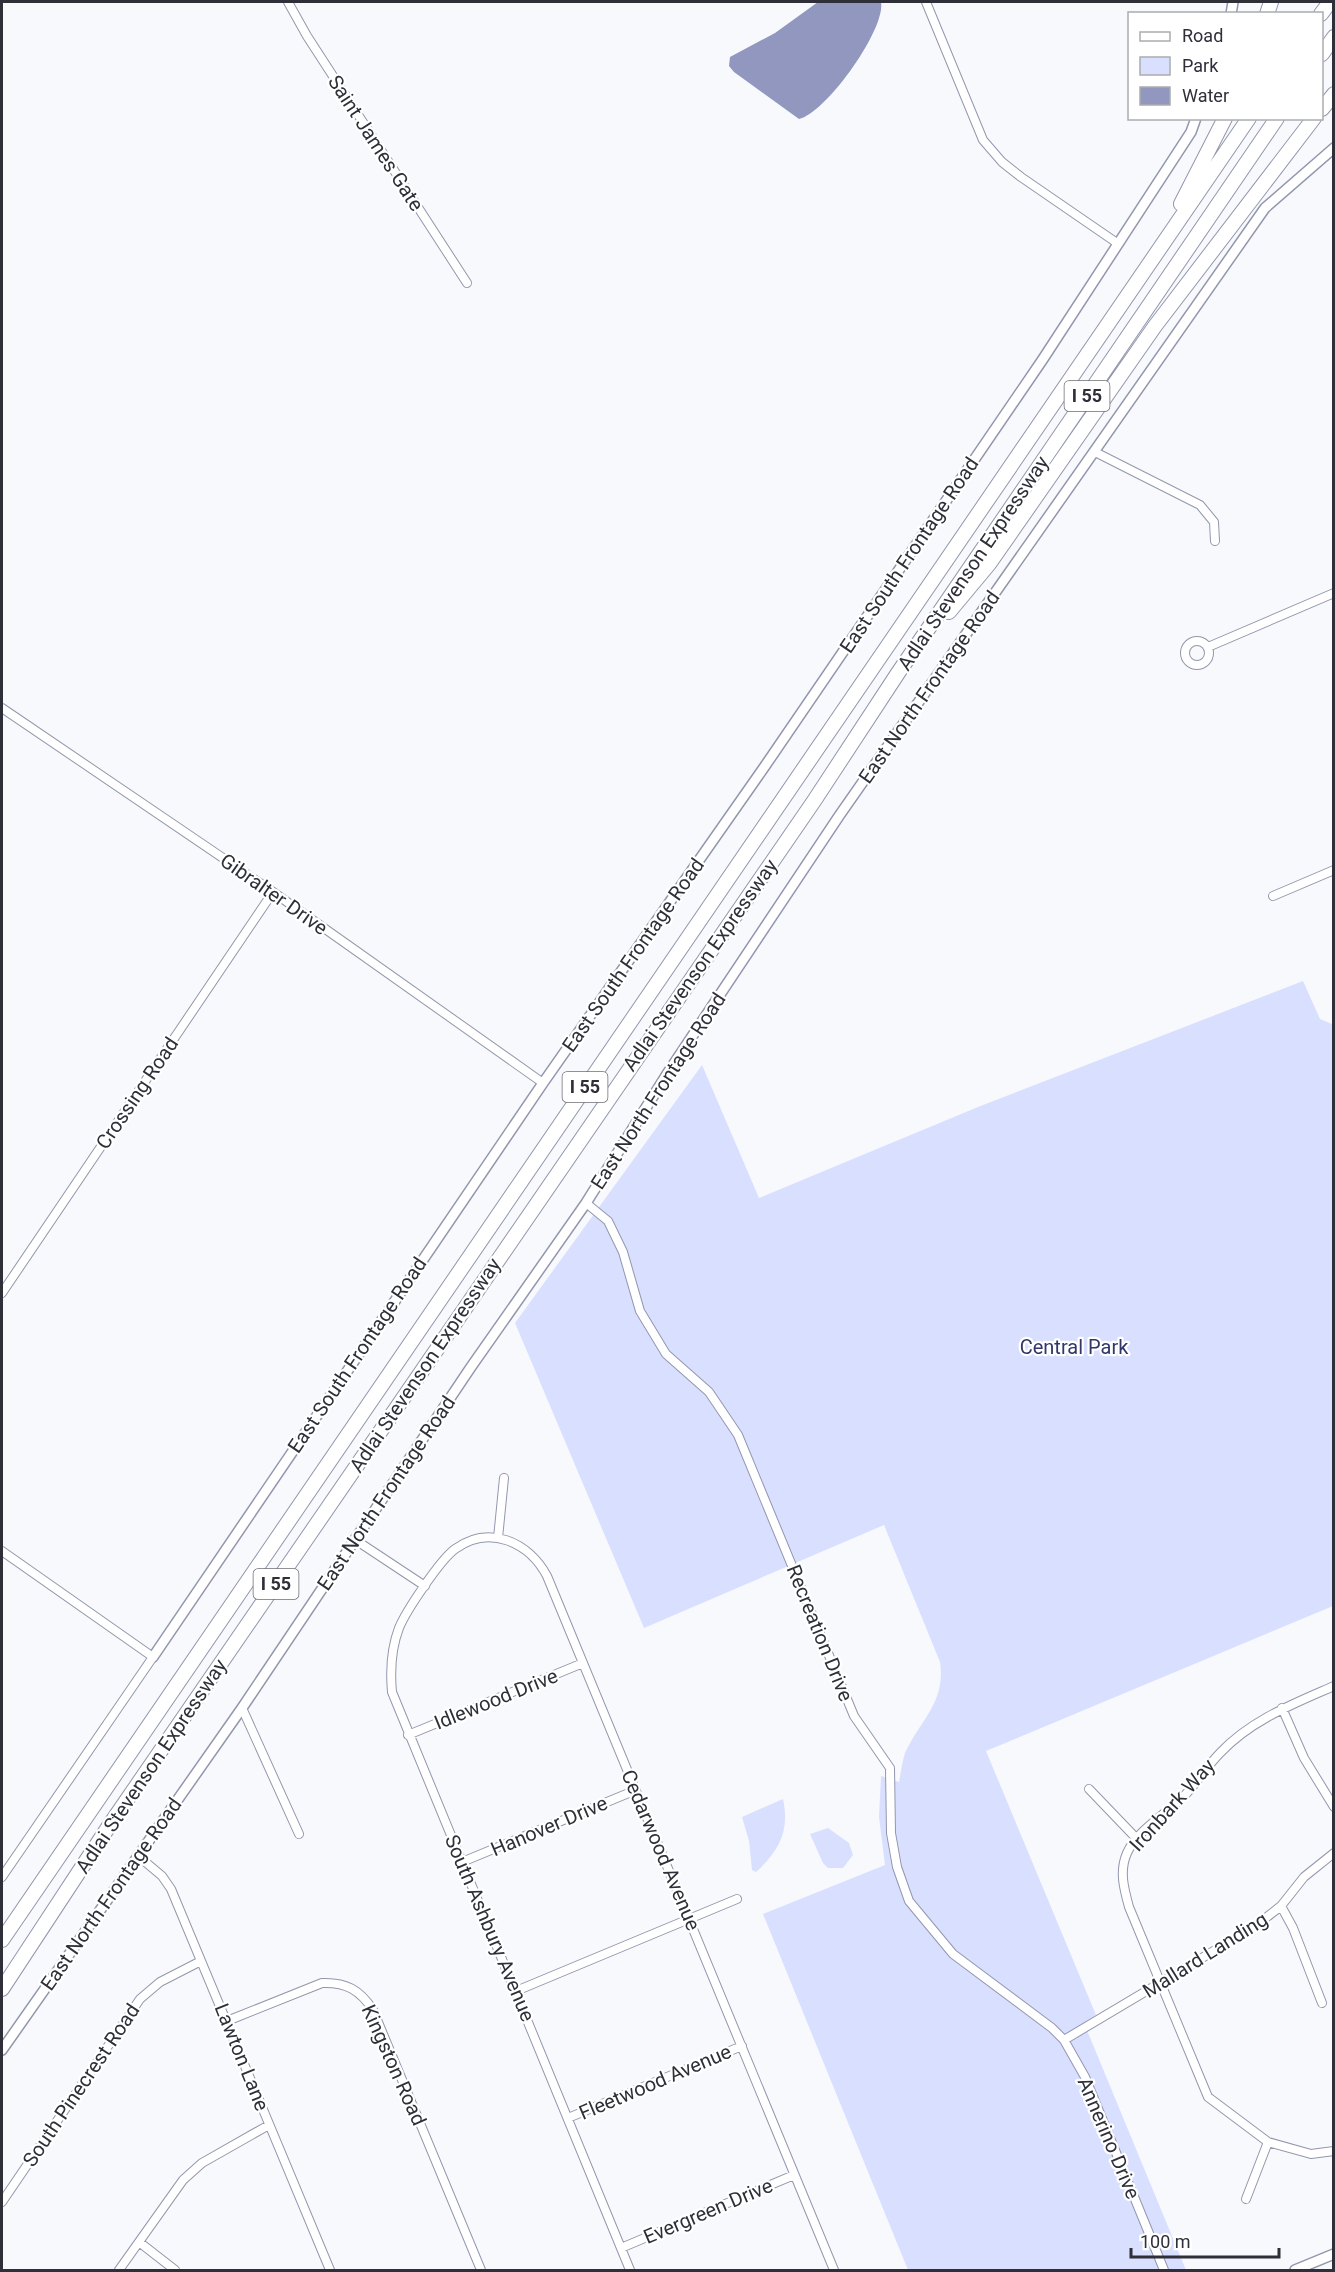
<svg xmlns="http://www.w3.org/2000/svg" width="1335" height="2272" font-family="Roboto,sans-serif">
  <rect width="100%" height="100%" fill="#f8f9fd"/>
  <path fill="#d9dfff" d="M 1303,981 L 1320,1019 L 1332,1024 L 1334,1029 L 1333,1606 L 986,1751 L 1096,2015 L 1084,2023 L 1186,2270 L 908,2270 L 763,1914 L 885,1865 L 879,1817 L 881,1776 L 899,1782 C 901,1772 902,1762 905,1753 C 921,1719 946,1702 940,1662 L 884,1525 L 644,1628 L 515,1323 L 702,1065 L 759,1198 L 978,1107 Z
    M 783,1799 C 790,1831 779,1851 756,1872 L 752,1870 L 749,1841 L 742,1817 Z
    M 828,1828 L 849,1843 L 853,1855 L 843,1868 L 828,1868 L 823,1863 L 810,1834 Z"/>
  <path fill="#9197be" d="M 818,2 L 881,2 C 886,29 826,113 799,119 L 734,72 L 729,66 L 730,57 L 775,33 Z"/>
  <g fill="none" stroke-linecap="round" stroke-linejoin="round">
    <g stroke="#9397ad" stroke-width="10">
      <path id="minor" d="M 288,2 L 307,36 L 467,283
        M 926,2 L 983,140 L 1002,162 L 1021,177 L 1117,243
        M 1095,452 L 1200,505 L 1214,522 L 1215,541
        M1185 653a12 12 0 1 1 24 0a12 12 0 1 1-24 0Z
        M 1208,647 L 1334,593
        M 2,708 L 273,892 L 543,1083
        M 1273,896 L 1334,870
        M 586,1203 L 608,1221 L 623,1252 L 640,1311 L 666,1354 L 709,1392 L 738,1435 L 854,1716 L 890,1768 L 891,1833 L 897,1867 L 909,1901 L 953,1954 L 1052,2028 L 1064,2040 L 1085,2077 L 1164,2270
        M 2,1293 L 273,892
        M 498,1538 L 504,1478
        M 354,1539 L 425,1586
        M 2,1551 L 153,1657 L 2,1877
        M 1334,1686 C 1293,1704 1251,1720 1220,1753 C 1206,1767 1196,1785 1182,1798 C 1165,1814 1136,1832 1127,1853 C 1119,1871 1124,1889 1129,1907 L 1208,2097 L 1268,2142 L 1311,2154 L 1334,2151
        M 242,1708 L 299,1834
        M 1282,1708 L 1304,1758 L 1334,1807
        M 408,1735 L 583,1663
        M 1089,1789 L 1137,1839
        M 137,1855 L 162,1876 L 171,1889 L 330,2270
        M 462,1862 L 636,1790
        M 1281,1906 L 1293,1928 L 1322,2003
        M 516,1991 L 737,1899
        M 227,2021 L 322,1983 C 346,1982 360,1990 373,2010 L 481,2270
        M 1064,2040 L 1254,1927 L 1281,1906 L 1304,1877 L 1334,1853
        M 568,2118 L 742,2046
        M 1246,2199 L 1268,2142
        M 2,2202 L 140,1999 L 160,1982 L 201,1961
        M 139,2242 L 175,2270
        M 621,2248 L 794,2175
        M 119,2270 L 183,2180 L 202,2163 L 269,2125
        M 630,2270 L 392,1692 C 390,1670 391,1649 399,1628 C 406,1611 440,1560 455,1549 C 489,1524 529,1542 547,1576 L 834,2270"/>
    </g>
    <g stroke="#9397ad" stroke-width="12">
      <path id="tertiary" d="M 1231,14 L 1233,2
        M 153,1657 L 543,1083 L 765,766 L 1043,359 L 1191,132 L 1196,118
        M 2,2050 L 242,1708 L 471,1367 L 586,1203 L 669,1071 L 839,816 L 971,627 L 1265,208 L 1334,148
        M 1295,2270 L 1334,2254"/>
    </g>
    <g stroke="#9397ad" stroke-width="16">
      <path id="motorway" d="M 1267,14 L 1271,2
        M 1321,14 L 1330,2
        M 1322,54 L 1334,37
        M 1322,109 L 1334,94
        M 1181,204 L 1225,118
        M 949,612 L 989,564 L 1155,326 L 1314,118
        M 2,1940 L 1249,118
        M 2,1989 L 111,1823 L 814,801 L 898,673 L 1277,118"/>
    </g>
    <use href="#minor" stroke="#fff" stroke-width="8"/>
    <use href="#tertiary" stroke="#fff" stroke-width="9"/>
    <use href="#motorway" stroke="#fff" stroke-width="14"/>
  </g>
  <g text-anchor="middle" stroke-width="4.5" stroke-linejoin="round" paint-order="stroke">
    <g fill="#fff" stroke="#6d6d74" stroke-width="1.5">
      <rect x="1064.5" y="381" width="45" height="30" rx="4.5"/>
      <rect x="562.5" y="1072" width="45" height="30" rx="4.5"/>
      <rect x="253.5" y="1569" width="45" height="30" rx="4.5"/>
    </g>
    <g font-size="18" font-weight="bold" fill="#2e2f38">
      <text x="1087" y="402">I 55</text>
      <text x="585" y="1093">I 55</text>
      <text x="276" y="1590">I 55</text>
    </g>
    <g font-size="20" fill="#2e2f38" stroke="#fff">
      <text transform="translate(376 143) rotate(57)" y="7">Saint James Gate</text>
      <text transform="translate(909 555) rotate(-56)" y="7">East South Frontage Road</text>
      <text transform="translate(973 563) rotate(-56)" y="7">Adlai Stevenson Expressway</text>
      <text transform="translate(929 687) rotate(-55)" y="7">East North Frontage Road</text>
      <text transform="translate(274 894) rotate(35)" y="7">Gibralter Drive</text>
      <text transform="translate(633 955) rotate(-55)" y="7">East South Frontage Road</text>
      <text transform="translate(700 965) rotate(-55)" y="7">Adlai Stevenson Expressway</text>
      <text transform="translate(658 1091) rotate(-57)" y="7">East North Frontage Road</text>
      <text transform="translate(137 1093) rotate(-56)" y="7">Crossing Road</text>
      <text transform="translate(357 1355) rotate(-56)" y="7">East South Frontage Road</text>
      <text transform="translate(425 1365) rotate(-56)" y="7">Adlai Stevenson Expressway</text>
      <text transform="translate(386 1493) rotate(-56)" y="7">East North Frontage Road</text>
      <text transform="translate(820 1633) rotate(68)" y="7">Recreation Drive</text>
      <text transform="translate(496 1699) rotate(-22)" y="7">Idlewood Drive</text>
      <text transform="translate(151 1766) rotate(-56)" y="7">Adlai Stevenson Expressway</text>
      <text transform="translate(1172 1805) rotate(-48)" y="7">Ironbark Way</text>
      <text transform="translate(549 1826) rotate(-23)" y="7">Hanover Drive</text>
      <text transform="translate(661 1850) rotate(67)" y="7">Cedarwood Avenue</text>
      <text transform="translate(111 1894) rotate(-55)" y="7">East North Frontage Road</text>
      <text transform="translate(490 1928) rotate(67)" y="7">South Ashbury Avenue</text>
      <text transform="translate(1205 1955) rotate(-32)" y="7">Mallard Landing</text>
      <text transform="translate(242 2057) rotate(68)" y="7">Lawton Lane</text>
      <text transform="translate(394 2065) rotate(66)" y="7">Kingston Road</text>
      <text transform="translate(655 2082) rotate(-23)" y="7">Fleetwood Avenue</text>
      <text transform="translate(81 2085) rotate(-56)" y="7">South Pinecrest Road</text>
      <text transform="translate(1109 2138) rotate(67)" y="7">Annerino Drive</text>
      <text transform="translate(708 2211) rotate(-23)" y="7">Evergreen Drive</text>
    </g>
    <g font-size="20" fill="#323668" stroke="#fff">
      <text x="1074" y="1354">Central Park</text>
    </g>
  </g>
  <rect width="1335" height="2272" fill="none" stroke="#2e2f38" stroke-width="6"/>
  <rect x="1128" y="12" width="195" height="108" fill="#ffffff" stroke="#abacaf" stroke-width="1.5"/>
  <rect x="1140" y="32" width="30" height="9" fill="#ffffff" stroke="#abacaf" stroke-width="1.5"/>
  <text x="1182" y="42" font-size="18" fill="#2e2f38">Road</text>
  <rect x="1140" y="57" width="30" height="18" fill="#d9dfff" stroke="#abacaf" stroke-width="1.5"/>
  <text x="1182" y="72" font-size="18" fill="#2e2f38">Park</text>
  <rect x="1140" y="87" width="30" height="18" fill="#9197be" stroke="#abacaf" stroke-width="1.5"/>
  <text x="1182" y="102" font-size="18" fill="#2e2f38">Water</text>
  <path d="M1131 2248v9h148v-9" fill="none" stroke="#2e2f38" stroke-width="3"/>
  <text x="1140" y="2248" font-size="18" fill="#2e2f38" stroke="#ffffff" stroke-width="4.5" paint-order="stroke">100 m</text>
</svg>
